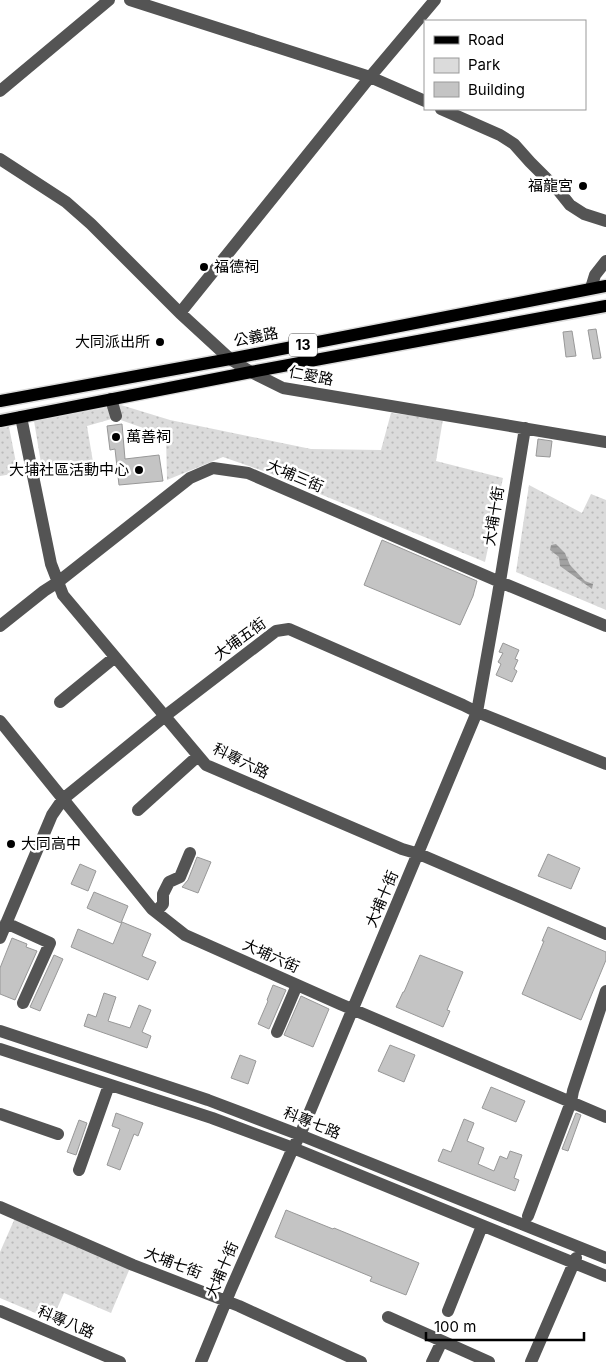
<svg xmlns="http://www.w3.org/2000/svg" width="606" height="1362" font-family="Inter,'Noto Sans TC',sans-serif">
  <defs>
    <pattern id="green-dots" width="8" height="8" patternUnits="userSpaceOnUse" patternTransform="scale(1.25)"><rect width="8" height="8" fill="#dbdbdb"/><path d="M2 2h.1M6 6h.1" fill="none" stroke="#bababa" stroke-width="1.8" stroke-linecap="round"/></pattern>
    <pattern id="water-rules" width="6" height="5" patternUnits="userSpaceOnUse" patternTransform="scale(1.25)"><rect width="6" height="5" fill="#a2a2a2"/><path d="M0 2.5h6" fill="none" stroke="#8a8a8a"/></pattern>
  </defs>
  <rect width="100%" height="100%" fill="#fff"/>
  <path fill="url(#green-dots)" d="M 121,405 L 170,420 L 311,449 L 381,450 L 391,413 L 443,419 L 436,461 L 503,478 L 485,562 L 269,473 L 223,457 L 167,480 L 166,436 L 115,418 L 87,426 L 93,462 L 43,475 L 34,421 Z
    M 9,427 L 18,473 L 0,476 L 0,428 Z
    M 529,485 L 582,513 L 591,494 L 606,500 L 606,610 L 516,572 Z
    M 15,1218 L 130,1268 L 111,1313 L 64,1293 L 52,1320 L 0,1298 L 0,1252 Z"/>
  <path fill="url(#water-rules)" d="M 556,544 L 565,553 L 570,565 L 585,581 L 593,584 L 592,589 L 560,566 L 559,557 L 550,550 L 551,545 Z"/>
  <path fill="#c4c4c4" stroke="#989898" d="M 596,329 L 601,358 L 593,359 L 588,330 Z
    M 572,331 L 576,356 L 566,357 L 563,332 Z
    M 122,424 L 125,459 L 159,455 L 163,481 L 119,485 L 115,449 L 110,450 L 107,426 Z
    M 538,439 L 552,441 L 550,457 L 536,456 Z
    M 382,540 L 477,581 L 473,596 L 460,625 L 364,585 Z
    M 503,643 L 519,650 L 515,659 L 518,660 L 514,669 L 517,671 L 512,682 L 496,675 L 501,664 L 498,662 L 503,653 L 499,652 Z
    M 548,854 L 580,868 L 571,889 L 538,876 Z
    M 197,857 L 211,862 L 198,893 L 182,887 L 188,880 Z
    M 80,864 L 96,871 L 88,891 L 71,884 Z
    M 94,892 L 128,906 L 121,923 L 87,908 Z
    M 122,922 L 151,934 L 142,956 L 156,962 L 148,980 L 71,947 L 78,929 L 113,944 Z
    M 548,927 L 606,952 L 606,960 L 581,1020 L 522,994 L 544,941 L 542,941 Z
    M 12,938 L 27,944 L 26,947 L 37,951 L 15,1000 L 0,994 L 0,968 Z
    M 54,955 L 63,959 L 40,1011 L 30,1007 Z
    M 420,955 L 463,972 L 447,1010 L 450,1011 L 443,1027 L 396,1007 L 403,992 L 404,992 Z
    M 273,985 L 286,990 L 269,1029 L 258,1024 L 268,1001 L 267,1000 Z
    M 104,993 L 116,997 L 108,1021 L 124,1026 L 130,1028 L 139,1005 L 151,1010 L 142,1032 L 151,1036 L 147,1048 L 84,1026 L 88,1014 L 96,1017 Z
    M 301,996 L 329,1009 L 313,1047 L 284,1035 Z
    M 390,1045 L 415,1055 L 404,1082 L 378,1071 Z
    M 240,1055 L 256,1061 L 248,1084 L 231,1078 Z
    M 491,1087 L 525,1101 L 516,1122 L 482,1108 Z
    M 116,1113 L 143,1123 L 138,1136 L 134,1134 L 120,1170 L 107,1165 L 120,1129 L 112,1126 Z
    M 576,1113 L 581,1115 L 568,1151 L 562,1149 Z
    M 464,1119 L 474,1123 L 467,1141 L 484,1148 L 478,1164 L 494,1171 L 500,1156 L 507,1159 L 510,1151 L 522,1155 L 514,1178 L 519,1180 L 515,1191 L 438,1161 L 443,1149 L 451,1152 Z
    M 79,1120 L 87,1123 L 76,1155 L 67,1152 Z
    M 286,1210 L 333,1229 L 334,1228 L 419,1263 L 406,1295 L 370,1281 L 372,1277 L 275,1237 Z"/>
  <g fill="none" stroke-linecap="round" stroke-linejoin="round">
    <g stroke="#dbdbdb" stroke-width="15">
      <path id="major" d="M 0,401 L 230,359 L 606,286
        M 0,421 L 251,372 L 606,306"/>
    </g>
    <path stroke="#545454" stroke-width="12" d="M 130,0 L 370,77 L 425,101
      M 0,91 L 109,0
      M 441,109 L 500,135 L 514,144 L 530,162 L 558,190 L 570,205 L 584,214 L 606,221
      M 0,159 L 66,202 L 91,224 L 180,313 L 230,359 L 251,372 L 283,388 L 606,442
      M 591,288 L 595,275 L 606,261
      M 180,313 L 370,77 L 435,0
      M 111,399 L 116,416
      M 21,417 L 51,564 L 63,595 L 206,765 L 402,849 L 419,854 L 606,934
      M 0,626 L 44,591 L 58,582 L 190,478 L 213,468 L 248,473 L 500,582 L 606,626
      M 60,702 L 115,657
      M 0,721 L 152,909 L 185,935 L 340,1004 L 606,1117
      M 138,810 L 198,756
      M 156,912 L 163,904 L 163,894 L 169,882 L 180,877 L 190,853
      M 6,923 L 50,943 L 23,1003
      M 0,938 L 52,815 L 63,799 L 165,716 L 276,631 L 289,629 L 463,705 L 477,712 L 606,764
      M 0,1031 L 208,1100 L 300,1135 L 606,1258
      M 277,1032 L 297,985
      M 0,1049 L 212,1118 L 293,1148 L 606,1276
      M 0,1114 L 58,1134
      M 79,1170 L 109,1085
      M 0,1207 L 133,1265 L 239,1306 L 361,1362
      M 528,1216 L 571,1102 L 573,1091 L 606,991
      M 0,1311 L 120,1362
      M 448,1311 L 482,1226
      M 388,1317 L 442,1341
      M 201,1362 L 231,1289 L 293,1148 L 300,1135 L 477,712 L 498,594 L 525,428
      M 432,1362 L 442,1341 L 489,1362
      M 531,1362 L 576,1258"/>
    <use href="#major" stroke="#000" stroke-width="12"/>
  </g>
  <g fill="#000" stroke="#fff" stroke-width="2">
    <circle cx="583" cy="186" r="5"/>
    <circle cx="204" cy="267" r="5"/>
    <circle cx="160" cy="342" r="5"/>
    <circle cx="116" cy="437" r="5"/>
    <circle cx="139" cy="470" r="5"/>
    <circle cx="11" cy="844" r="5"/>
  </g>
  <g text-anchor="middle" stroke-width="5" stroke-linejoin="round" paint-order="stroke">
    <rect fill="#fff" stroke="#4c4c4c" stroke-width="1" x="289" y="333.5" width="28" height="23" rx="4"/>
    <g font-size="14" font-weight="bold" fill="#000">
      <text x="303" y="350">13</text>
    </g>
    <g font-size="15" fill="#000" stroke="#fff" text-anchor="end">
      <text x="573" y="191">福龍宮</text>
      <text x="214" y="272" text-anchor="start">福德祠</text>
      <text x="150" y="347">大同派出所</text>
      <text x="126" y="442" text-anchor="start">萬善祠</text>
      <text x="129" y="475">大埔社區活動中心</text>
      <text x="21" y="849" text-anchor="start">大同高中</text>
    </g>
    <g font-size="15" fill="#000" stroke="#fff">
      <text transform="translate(256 337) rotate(-11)" y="5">公義路</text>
      <text transform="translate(311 376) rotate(11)" y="5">仁愛路</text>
      <text transform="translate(295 476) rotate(23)" y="5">大埔三街</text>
      <text transform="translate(494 516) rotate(-81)" y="5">大埔十街</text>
      <text transform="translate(240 639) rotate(-36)" y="5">大埔五街</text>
      <text transform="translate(241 761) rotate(26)" y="5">科專六路</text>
      <text transform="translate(382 899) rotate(-67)" y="5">大埔十街</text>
      <text transform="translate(271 956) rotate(24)" y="5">大埔六街</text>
      <text transform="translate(312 1123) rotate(22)" y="5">科專七路</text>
      <text transform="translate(173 1263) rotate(21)" y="5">大埔七街</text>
      <text transform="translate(222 1270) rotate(-67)" y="5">大埔十街</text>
      <text transform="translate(66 1322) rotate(23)" y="5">科專八路</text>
    </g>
  </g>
  <rect x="424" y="20" width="162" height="90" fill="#ffffff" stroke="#999999"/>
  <rect x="434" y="36" width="25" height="8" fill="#000000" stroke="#999999"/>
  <text x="468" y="45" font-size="15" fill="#000000">Road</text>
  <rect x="434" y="58" width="25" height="15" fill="#dbdbdb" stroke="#999999"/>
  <text x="468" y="70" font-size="15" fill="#000000">Park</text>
  <rect x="434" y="82" width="25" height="15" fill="#c4c4c4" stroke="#999999"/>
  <text x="468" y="95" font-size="15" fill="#000000">Building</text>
  <path d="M426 1332v8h158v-8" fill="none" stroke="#000000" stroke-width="2.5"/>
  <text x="434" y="1332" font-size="15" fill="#000000" stroke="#ffffff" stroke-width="4" paint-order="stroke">100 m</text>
</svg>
